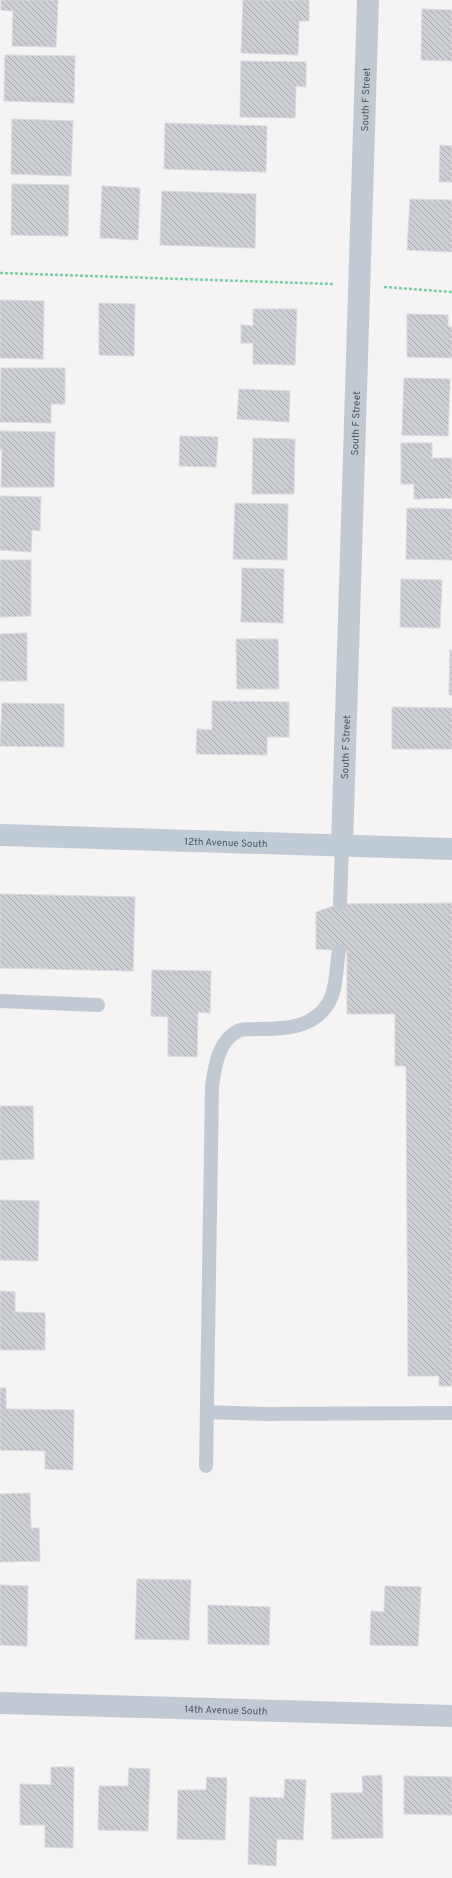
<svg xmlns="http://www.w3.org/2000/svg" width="452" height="1878" font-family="Overpass,sans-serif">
  <defs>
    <pattern id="building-back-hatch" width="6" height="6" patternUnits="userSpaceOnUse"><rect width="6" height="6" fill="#cdcfd5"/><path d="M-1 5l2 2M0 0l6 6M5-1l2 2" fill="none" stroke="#a8abb0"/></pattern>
  </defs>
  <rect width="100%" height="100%" fill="#f5f3f3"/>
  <path fill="url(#building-back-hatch)" stroke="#d7d9de" d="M 1,0 L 58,0 L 56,47 L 12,46 L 13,11 L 1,10 Z
    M 243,0 L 309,0 L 309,21 L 299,21 L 298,55 L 241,53 Z
    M 422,9 L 452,10 L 452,61 L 421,60 Z
    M 5,55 L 75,56 L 74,103 L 4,101 Z
    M 241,61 L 306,62 L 306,87 L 296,86 L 295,118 L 240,117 Z
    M 12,119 L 73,121 L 71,176 L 11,174 Z
    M 165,123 L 267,126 L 266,172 L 164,169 Z
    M 440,145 L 452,146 L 452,182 L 439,182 Z
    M 12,184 L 69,185 L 68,236 L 11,235 Z
    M 102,186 L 140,188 L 138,240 L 100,238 Z
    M 162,191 L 256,194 L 255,248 L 160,245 Z
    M 410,199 L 452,200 L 452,252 L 407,250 Z
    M 0,300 L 44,301 L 43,359 L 0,358 Z
    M 99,303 L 135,304 L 134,356 L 99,355 Z
    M 253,309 L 297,309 L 295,365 L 253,364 L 253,343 L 241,343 L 241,325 L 253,326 Z
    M 407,314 L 448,315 L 448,327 L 452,327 L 452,358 L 407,357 Z
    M 1,368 L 65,368 L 65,404 L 51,404 L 51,423 L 0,422 Z
    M 404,378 L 450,379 L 448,436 L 402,435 Z
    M 239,389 L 290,391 L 289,422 L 237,419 Z
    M 0,431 L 55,432 L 54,487 L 1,487 L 2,450 L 0,450 Z
    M 180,436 L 218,437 L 216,467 L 179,466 Z
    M 253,438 L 295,439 L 294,494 L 252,494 Z
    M 401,443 L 432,443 L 432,458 L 452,458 L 452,498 L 414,499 L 414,484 L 401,484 Z
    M 0,496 L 41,497 L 40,531 L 32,530 L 31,552 L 0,550 Z
    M 235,503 L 288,504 L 287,560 L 233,559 Z
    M 407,508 L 452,509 L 452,560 L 406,559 Z
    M 0,560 L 31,560 L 31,616 L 0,617 Z
    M 242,568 L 284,569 L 283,623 L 241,622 Z
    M 401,579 L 442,580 L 440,628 L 400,627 Z
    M 27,633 L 27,681 L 0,681 L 0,634 Z
    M 236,639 L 278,639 L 279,689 L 237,689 Z
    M 450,650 L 452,650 L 452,695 L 449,695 Z
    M 212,701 L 289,702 L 289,737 L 267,737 L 267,755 L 196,754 L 197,729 L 212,730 Z
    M 2,703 L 64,704 L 64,747 L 0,746 Z
    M 392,707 L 452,708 L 452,749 L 392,749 Z
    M 0,894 L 135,897 L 133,971 L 0,968 Z
    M 452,903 L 452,1386 L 439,1386 L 439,1376 L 408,1376 L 406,1066 L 395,1066 L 395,1014 L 347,1014 L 347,951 L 316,949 L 316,912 L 340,904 Z
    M 152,970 L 211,971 L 210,1013 L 198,1012 L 197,1057 L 168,1056 L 168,1017 L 151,1016 Z
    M 0,1106 L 33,1106 L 34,1159 L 0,1160 Z
    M 0,1200 L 39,1201 L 38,1261 L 0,1260 Z
    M 0,1291 L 15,1292 L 15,1312 L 45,1313 L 45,1350 L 0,1350 Z
    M 0,1388 L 6,1388 L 6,1409 L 74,1410 L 73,1470 L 45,1469 L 45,1451 L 0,1450 Z
    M 30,1493 L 31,1528 L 39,1528 L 40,1561 L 0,1562 L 0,1494 Z
    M 137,1579 L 191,1580 L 189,1640 L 135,1639 Z
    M 0,1585 L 28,1586 L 27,1646 L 0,1645 Z
    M 385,1586 L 421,1587 L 418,1646 L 370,1645 L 371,1611 L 384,1612 Z
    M 208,1605 L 270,1607 L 269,1645 L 208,1644 Z
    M 51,1767 L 74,1767 L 73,1848 L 45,1847 L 45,1825 L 20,1825 L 20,1784 L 51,1785 Z
    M 129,1768 L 150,1769 L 148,1831 L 98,1830 L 99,1786 L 128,1786 Z
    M 382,1775 L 383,1838 L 332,1839 L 331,1793 L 363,1793 L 362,1776 Z
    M 404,1776 L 452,1777 L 452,1815 L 404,1814 Z
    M 207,1777 L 227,1778 L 225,1840 L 177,1839 L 178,1790 L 206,1790 Z
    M 285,1779 L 306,1780 L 303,1840 L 277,1839 L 276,1866 L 248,1864 L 250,1797 L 284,1798 Z"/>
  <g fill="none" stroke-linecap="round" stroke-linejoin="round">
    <path stroke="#7ad0a6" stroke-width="2.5" stroke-dasharray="3 2" stroke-linecap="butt" d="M 0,273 L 333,284
      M 384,287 L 452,292"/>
    <path stroke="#c1cad2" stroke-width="14" d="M 340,904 L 342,846
      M 0,1001 L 98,1005
      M 207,1412 L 264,1414 L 452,1413
      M 206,1466 L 212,1086 C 215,1066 218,1041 238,1031 C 243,1028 251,1030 256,1029 C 283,1029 314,1029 329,1002 C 337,988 336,967 339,951"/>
    <g stroke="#c1cad2" stroke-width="22">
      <path id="s1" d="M 342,846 L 368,0"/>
      <path id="s2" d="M 0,1703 L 452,1716"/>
    </g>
    <path stroke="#c1cbd6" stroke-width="22" id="s3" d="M 0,835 L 452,849"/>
  </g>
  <g text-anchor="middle" stroke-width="4" stroke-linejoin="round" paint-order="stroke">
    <g font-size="10" fill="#4a5661" stroke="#fff">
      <text dy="4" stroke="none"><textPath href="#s1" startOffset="747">South F Street</textPath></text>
      <text dy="4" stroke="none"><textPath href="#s1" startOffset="423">South F Street</textPath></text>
      <text dy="4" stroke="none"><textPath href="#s1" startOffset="99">South F Street</textPath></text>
      <text dy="4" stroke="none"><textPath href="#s3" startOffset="226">12th Avenue South</textPath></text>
      <text dy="4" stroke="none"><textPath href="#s2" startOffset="226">14th Avenue South</textPath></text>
    </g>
  </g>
</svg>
